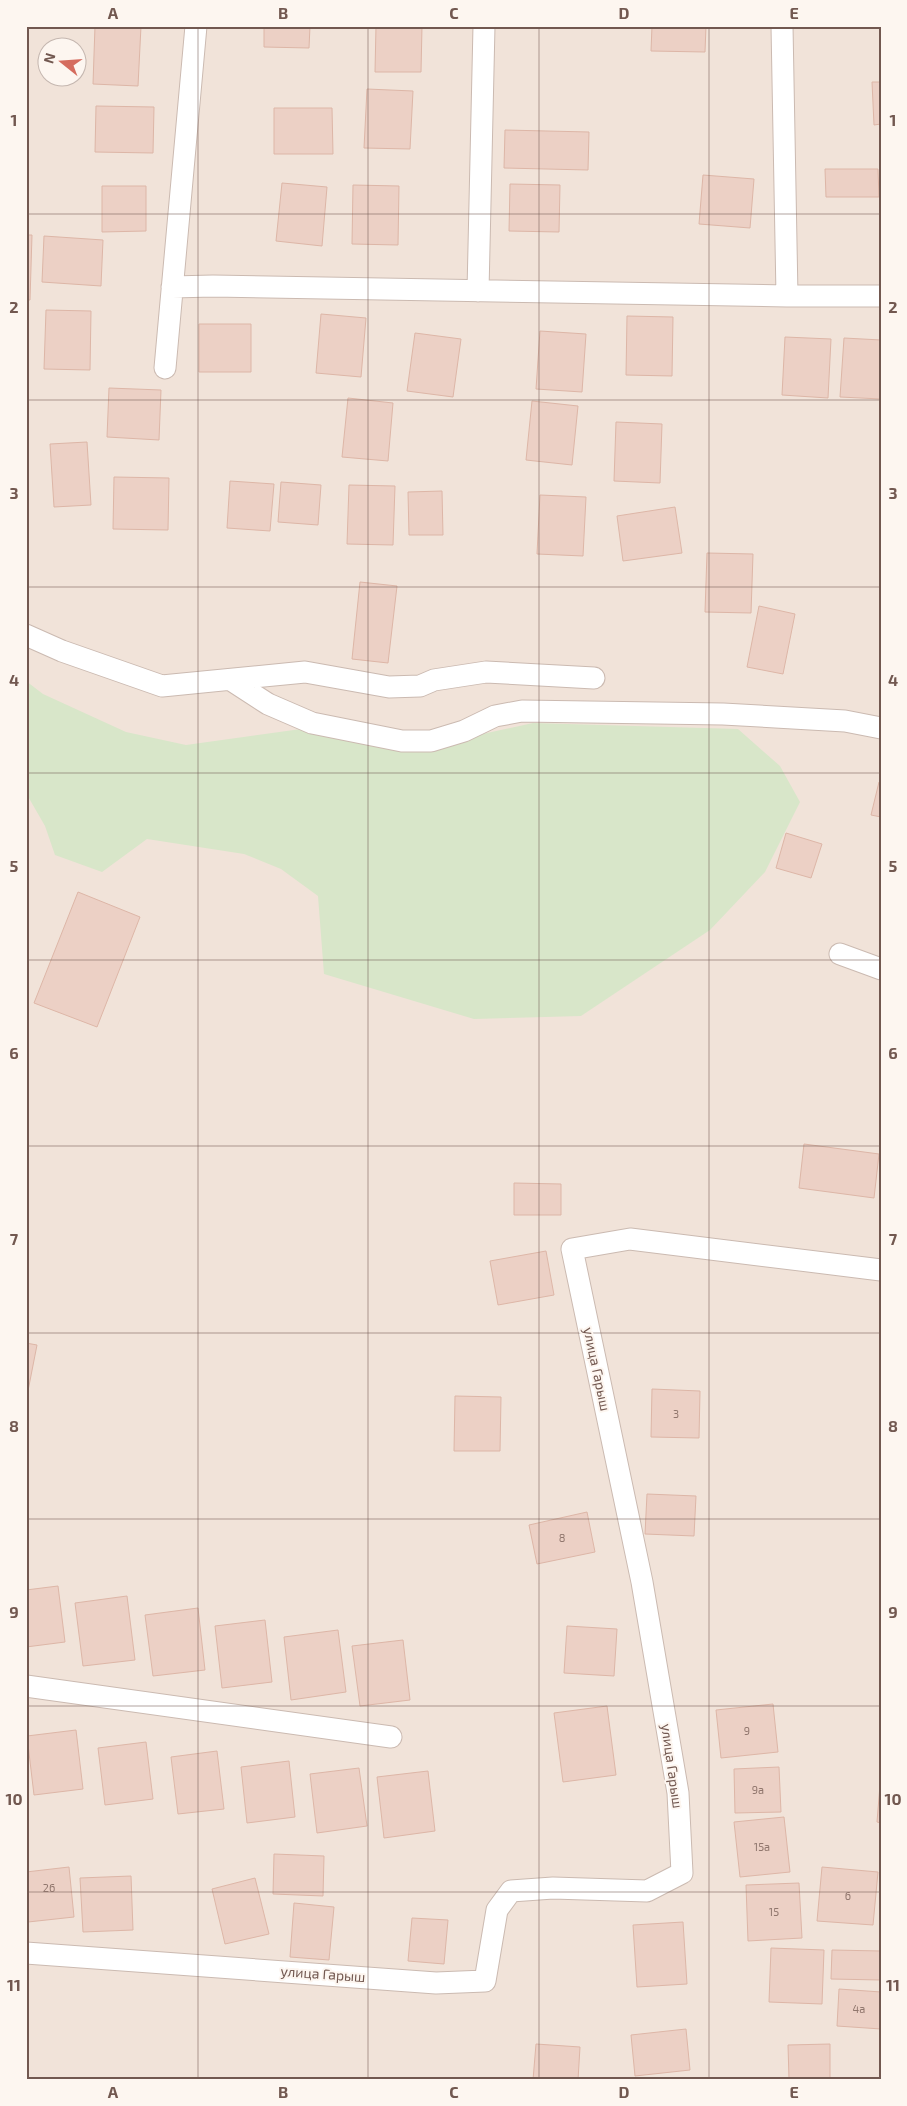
<svg xmlns="http://www.w3.org/2000/svg" width="907" height="2106" font-family="'Exo 2',sans-serif">
  <rect width="100%" height="100%" fill="#faf2ea"/>
  <path fill="#f1e3d9" fill-rule="evenodd" d="M 26,26 L 881,26 L 881,2080 L 26,2080 ZM 48,48 L 78,48 L 78,78 L 48,78 Z"/>
  <path fill="#d8e6c9" d="M 26,681 L 43,694 L 126,732 L 186,745 L 301,729 L 437,747 L 487,733 L 533,723 L 738,729 L 780,766 L 800,802 L 765,872 L 710,930 L 581,1016 L 474,1019 L 324,974 L 318,896 L 281,869 L 244,854 L 147,839 L 102,872 L 55,855 L 45,826 L 26,793 Z"/>
  <path fill="#ecd0c5" stroke="#ddb6a7" d="M 95,26 L 141,26 L 138,86 L 93,84 Z
    M 264,26 L 310,26 L 309,48 L 264,47 Z
    M 376,26 L 422,26 L 421,72 L 375,72 Z
    M 652,26 L 706,26 L 705,52 L 651,51 Z
    M 872,82 L 881,82 L 881,124 L 874,125 Z
    M 367,89 L 413,91 L 410,149 L 364,148 Z
    M 96,106 L 154,107 L 153,153 L 95,152 Z
    M 274,108 L 332,108 L 333,154 L 274,154 Z
    M 505,130 L 589,132 L 588,170 L 504,168 Z
    M 825,169 L 878,169 L 879,197 L 826,197 Z
    M 703,175 L 754,179 L 750,228 L 699,224 Z
    M 282,183 L 327,187 L 322,246 L 276,241 Z
    M 510,184 L 560,185 L 559,232 L 509,231 Z
    M 353,185 L 399,186 L 398,245 L 352,244 Z
    M 102,186 L 146,186 L 146,231 L 102,232 Z
    M 26,235 L 32,235 L 30,300 L 26,300 Z
    M 44,236 L 103,240 L 101,286 L 42,282 Z
    M 46,310 L 91,311 L 90,370 L 44,369 Z
    M 321,314 L 366,318 L 361,377 L 316,373 Z
    M 627,316 L 673,317 L 672,376 L 626,375 Z
    M 199,324 L 251,324 L 251,372 L 199,372 Z
    M 540,331 L 586,334 L 582,392 L 536,389 Z
    M 415,333 L 461,339 L 453,397 L 407,391 Z
    M 785,337 L 831,339 L 828,398 L 782,395 Z
    M 844,338 L 881,340 L 881,399 L 840,397 Z
    M 109,388 L 161,390 L 159,440 L 107,437 Z
    M 348,398 L 393,403 L 388,461 L 342,457 Z
    M 532,401 L 578,406 L 572,465 L 526,460 Z
    M 616,422 L 662,424 L 660,483 L 614,481 Z
    M 87,442 L 91,505 L 54,507 L 50,444 Z
    M 114,477 L 169,478 L 168,530 L 113,529 Z
    M 230,481 L 274,484 L 270,531 L 227,528 Z
    M 281,482 L 321,485 L 318,525 L 278,522 Z
    M 349,485 L 395,486 L 393,545 L 347,544 Z
    M 442,491 L 443,535 L 409,535 L 408,492 Z
    M 540,495 L 586,497 L 583,556 L 537,554 Z
    M 675,507 L 682,553 L 623,561 L 617,516 Z
    M 707,553 L 753,554 L 751,613 L 705,612 Z
    M 360,582 L 397,586 L 388,663 L 352,659 Z
    M 759,606 L 795,614 L 783,674 L 747,667 Z
    M 879,782 L 881,783 L 881,817 L 871,815 Z
    M 786,833 L 822,844 L 811,878 L 776,868 Z
    M 78,892 L 140,917 L 97,1027 L 34,1003 Z
    M 804,1144 L 879,1154 L 874,1198 L 799,1188 Z
    M 514,1183 L 561,1184 L 561,1215 L 514,1215 Z
    M 546,1251 L 554,1295 L 498,1305 L 490,1261 Z
    M 26,1343 L 37,1345 L 26,1401 Z
    M 652,1389 L 700,1391 L 699,1438 L 651,1437 Z
    M 455,1396 L 501,1397 L 500,1451 L 454,1451 Z
    M 647,1494 L 696,1496 L 694,1536 L 645,1534 Z
    M 587,1512 L 595,1552 L 537,1564 L 529,1525 Z
    M 58,1586 L 65,1642 L 26,1647 L 26,1590 Z
    M 127,1596 L 135,1660 L 83,1666 L 75,1603 Z
    M 198,1608 L 205,1670 L 153,1676 L 145,1615 Z
    M 265,1620 L 272,1682 L 222,1688 L 215,1626 Z
    M 567,1626 L 617,1629 L 614,1676 L 564,1673 Z
    M 338,1630 L 346,1692 L 291,1700 L 284,1637 Z
    M 403,1640 L 410,1700 L 360,1706 L 352,1646 Z
    M 773,1704 L 778,1752 L 721,1758 L 716,1710 Z
    M 607,1706 L 616,1775 L 563,1782 L 554,1713 Z
    M 76,1730 L 83,1789 L 34,1795 L 27,1736 Z
    M 146,1742 L 153,1799 L 105,1805 L 98,1748 Z
    M 217,1751 L 224,1809 L 178,1814 L 171,1757 Z
    M 289,1761 L 295,1817 L 247,1823 L 241,1767 Z
    M 779,1767 L 781,1812 L 735,1813 L 734,1769 Z
    M 359,1768 L 367,1826 L 317,1833 L 310,1774 Z
    M 428,1771 L 435,1831 L 384,1838 L 377,1777 Z
    M 880,1785 L 881,1785 L 881,1823 L 877,1822 Z
    M 784,1817 L 790,1872 L 740,1877 L 734,1822 Z
    M 274,1854 L 324,1856 L 323,1896 L 273,1894 Z
    M 69,1867 L 74,1917 L 28,1922 L 26,1872 Z
    M 822,1867 L 878,1872 L 873,1925 L 817,1921 Z
    M 131,1876 L 133,1930 L 83,1932 L 80,1878 Z
    M 255,1878 L 269,1934 L 225,1944 L 212,1889 Z
    M 799,1883 L 802,1938 L 748,1941 L 746,1885 Z
    M 294,1903 L 334,1907 L 329,1960 L 290,1957 Z
    M 412,1918 L 448,1920 L 444,1964 L 408,1961 Z
    M 683,1922 L 687,1984 L 637,1987 L 633,1925 Z
    M 771,1948 L 824,1950 L 822,2004 L 769,2002 Z
    M 832,1950 L 881,1951 L 881,1980 L 831,1979 Z
    M 839,1989 L 881,1992 L 881,2029 L 837,2026 Z
    M 686,2029 L 690,2070 L 635,2076 L 631,2035 Z
    M 536,2044 L 580,2047 L 578,2080 L 533,2080 Z
    M 830,2044 L 830,2078 L 789,2079 L 788,2045 Z"/>
  <g fill="none" stroke-linecap="round" stroke-linejoin="round">
    <g stroke="#cbbab1" stroke-width="23">
      <path id="street" d="M 782,26 L 787,296
        M 172,287 L 213,286 L 787,296 L 881,296
        M 478,291 L 484,26
        M 165,368 L 196,26
        M 26,635 L 62,651 L 162,686 L 305,672 L 389,687 L 420,686 L 434,680 L 486,672 L 594,678
        M 231,680 L 268,704 L 312,723 L 402,741 L 431,741 L 464,731 L 495,716 L 522,711 L 723,714 L 845,721 L 881,728
        M 840,954 L 881,969
        M 26,1686 L 391,1737
        M 26,1953 L 436,1983 L 485,1981 L 497,1910 L 511,1891 L 553,1888 L 647,1891 L 682,1873 L 678,1793 L 642,1582 L 572,1249 L 630,1239 L 881,1270"/>
    </g>
    <use href="#street" stroke="#fff" stroke-width="21"/>
  </g>
  <path fill="none" stroke="#725850" stroke-width="1" stroke-opacity="0.55" d="M 198,26 L 198,2080M 368,26 L 368,2080M 539,26 L 539,2080M 709,26 L 709,2080M 26,214 L 881,214M 26,400 L 881,400M 26,587 L 881,587M 26,773 L 881,773M 26,960 L 881,960M 26,1146 L 881,1146M 26,1333 L 881,1333M 26,1519 L 881,1519M 26,1706 L 881,1706M 26,1892 L 881,1892"/>
  <g text-anchor="middle" stroke-width="4" stroke-linejoin="round" paint-order="stroke">
    <g font-size="11" fill="#90766d">
      <text x="676" y="1418">3</text>
      <text x="562" y="1542">8</text>
      <text x="747" y="1735">9</text>
      <text x="758" y="1794">9а</text>
      <text x="762" y="1851">15а</text>
      <text x="49" y="1892">26</text>
      <text x="848" y="1900">6</text>
      <text x="774" y="1916">15</text>
      <text x="859" y="2013">4а</text>
    </g>
    <g font-size="14" fill="#725850" stroke="#fdf6f0">
      <text transform="translate(597 1369) rotate(78)" y="5">улица Гарыш</text>
      <text transform="translate(672 1766) rotate(82)" y="5">улица Гарыш</text>
      <text transform="translate(323 1974) rotate(4)" y="5">улица Гарыш</text>
    </g>
  </g>
  <rect width="907" height="2106" fill="none" stroke="#fdf6f0" stroke-width="55"/>
  <g transform="translate(62 62) rotate(287)"><circle r="24" fill="#fdf6f0" stroke="#c5b7b0"/>
  <path d="M0-4L9 19L0 12L-9 19Z" fill="#d56c5e"/>
  <text y="-8" font-size="14" font-weight="bold" text-anchor="middle" fill="#725850">N</text>
  </g>
  <rect x="28" y="28" width="852" height="2050" fill="none" stroke="#725850" stroke-width="2"/>
  <g font-size="16" text-anchor="middle" font-weight="bold" fill="#725850">
    <text x="113" y="19">A</text>
    <text x="283" y="19">B</text>
    <text x="454" y="19">C</text>
    <text x="624" y="19">D</text>
    <text x="794" y="19">E</text>
    <text x="14" y="126">1</text>
    <text x="893" y="126">1</text>
    <text x="14" y="313">2</text>
    <text x="893" y="313">2</text>
    <text x="14" y="499">3</text>
    <text x="893" y="499">3</text>
    <text x="14" y="686">4</text>
    <text x="893" y="686">4</text>
    <text x="14" y="872">5</text>
    <text x="893" y="872">5</text>
    <text x="14" y="1059">6</text>
    <text x="893" y="1059">6</text>
    <text x="14" y="1245">7</text>
    <text x="893" y="1245">7</text>
    <text x="14" y="1432">8</text>
    <text x="893" y="1432">8</text>
    <text x="14" y="1618">9</text>
    <text x="893" y="1618">9</text>
    <text x="14" y="1805">10</text>
    <text x="893" y="1805">10</text>
    <text x="14" y="1991">11</text>
    <text x="893" y="1991">11</text>
    <text x="113" y="2098">A</text>
    <text x="283" y="2098">B</text>
    <text x="454" y="2098">C</text>
    <text x="624" y="2098">D</text>
    <text x="794" y="2098">E</text>
  </g>
</svg>
